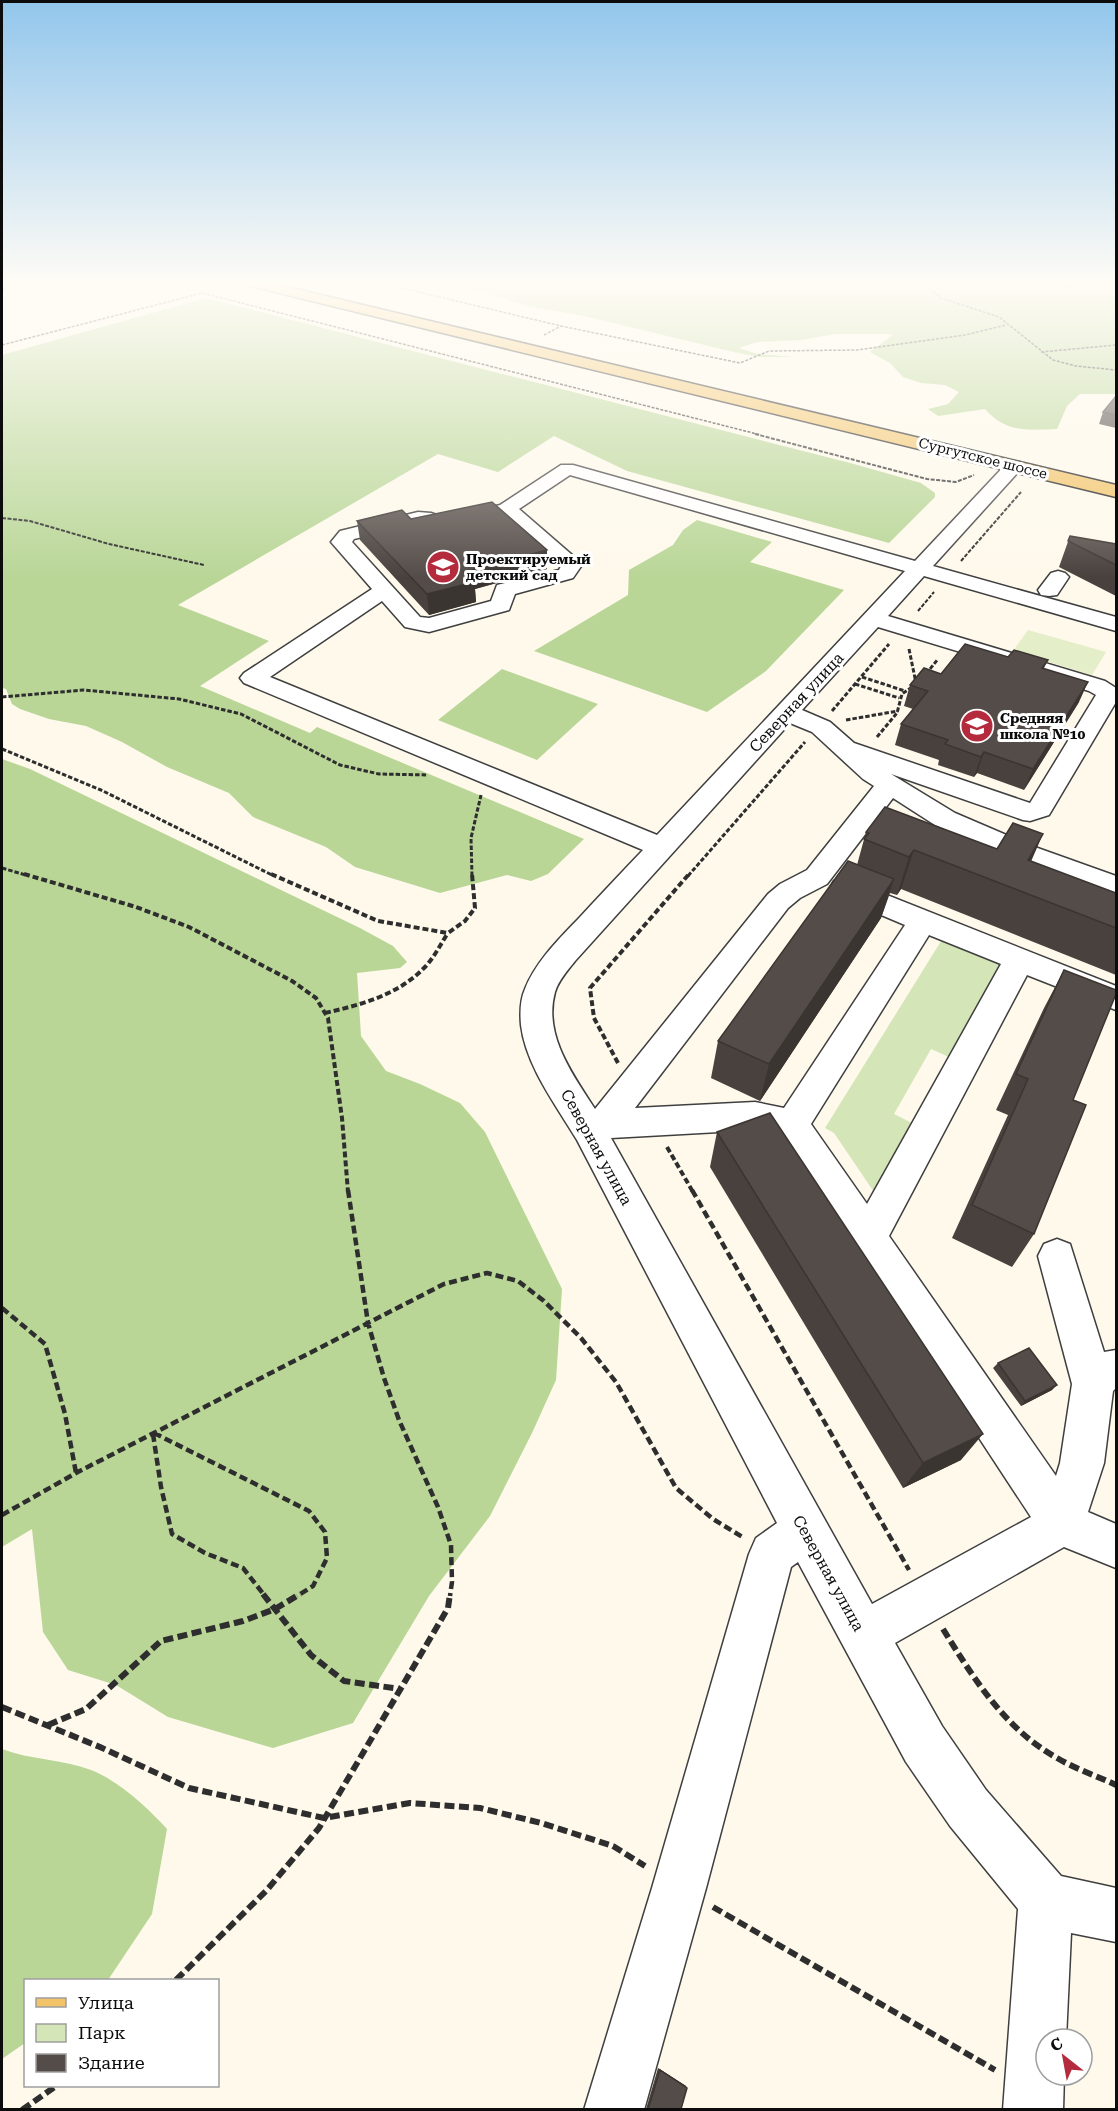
<svg xmlns="http://www.w3.org/2000/svg" width="1118" height="2111" font-family="'Roboto Serif',serif">
  <rect width="100%" height="100%" fill="#fef9eb"/>
  <path fill="#d4e6b7" d="M 943,938 L 1004,963 L 951,1058 L 931,1049 L 894,1114 L 914,1124 L 874,1192 L 834,1133 L 825,1128 Z"/>
  <path fill="#b9d697" d="M 438,283 L 1116,283 L 1116,394 L 1080,394 L 1067,406 L 1057,429 C 1027,430 1006,433 985,409 L 938,416 L 928,409 L 948,404 L 959,392 L 945,385 L 921,383 L 903,377 L 890,363 L 870,352 C 876,346 889,340 892,334 L 835,334 L 801,340 L 757,342 L 739,348 L 758,354 L 793,357 L 760,357 L 738,353 L 584,316 L 532,307 L 481,292 Z
    M 206,298 L 854,464 L 921,483 L 935,493 L 935,497 L 889,543 L 627,471 L 554,436 L 498,472 L 438,454 L 178,605 L 269,641 L 200,686 L 310,733 L 317,727 L 584,839 L 548,874 L 531,881 L 507,875 L 440,893 L 355,867 L 326,847 L 253,817 L 229,793 L 167,767 L 122,742 L 86,726 L 49,719 L 20,709 L 12,704 L 6,689 L 2,688 L 2,355 Z
    M 697,520 L 772,542 L 750,562 L 844,590 L 766,671 L 707,712 L 534,651 L 628,595 L 629,570 L 673,545 L 683,530 Z
    M 502,669 L 598,704 L 537,760 L 438,720 Z
    M 2,759 L 30,769 L 360,928 L 393,946 L 407,962 L 400,968 L 357,973 L 361,1036 L 386,1071 L 420,1084 L 460,1103 L 485,1132 L 562,1289 L 556,1380 L 532,1433 L 490,1516 L 429,1596 L 353,1723 L 273,1748 L 168,1717 L 116,1685 L 68,1670 L 43,1632 L 32,1529 L 2,1547 Z
    M 2,1749 C 30,1760 63,1759 91,1770 C 119,1781 147,1807 167,1829 L 152,1914 L 108,1980 L 26,1980 L 25,2043 L 2,2059 Z"/>
  <path fill="#e4eec8" d="M 1028,630 L 1106,652 L 1092,675 L 1013,651 Z"/>
  <g fill="none" stroke-linecap="round" stroke-linejoin="round">
    <g stroke="#3f3f3f" stroke-width="3">
      <path id="minor" d="M 1014,461 L 1020,462 L 1023,466 L 1020,470 L 933,566 L 1116,617 L 1116,631 L 924,576 L 888,616 L 1105,681 L 1116,688 L 1116,702 L 1049,815 L 1030,821 L 1023,820 L 891,774 L 955,813 L 1032,846 L 1116,876 L 1116,896 L 1012,858 L 935,825 L 893,798 L 827,884 L 800,898 L 788,908 L 635,1108 L 755,1102 L 784,1108 L 905,925 L 834,895 L 830,888 L 834,881 L 844,878 L 1116,986 L 1116,1010 L 1027,975 L 889,1236 L 1056,1476 L 1060,1463 L 1072,1384 L 1038,1256 L 1044,1244 L 1057,1239 L 1070,1244 L 1104,1352 L 1116,1350 L 1116,1388 L 1113,1391 L 1104,1463 L 1088,1512 L 1116,1524 L 1116,1568 L 1064,1547 L 895,1643 L 942,1726 L 986,1790 L 1061,1876 L 1116,1888 L 1116,1942 L 1071,1933 L 1066,2039 L 1046,2039 L 1046,2075 L 1064,2075 L 1063,2110 L 1003,2110 L 1018,1909 L 950,1826 L 906,1762 L 798,1562 L 791,1567 L 706,1888 L 644,2110 L 584,2110 L 652,1888 L 749,1554 L 756,1538 L 777,1523 L 577,1140 C 556,1105 526,1066 521,1025 C 520,1013 520,1000 525,989 C 536,961 560,938 580,917 C 601,894 622,872 643,850 L 244,683 L 240,678 L 244,673 L 372,589 L 331,542 L 340,531 L 418,512 L 431,513 L 445,518 L 500,505 L 561,465 L 573,465 L 915,561 L 1008,462 ZM 570,475 L 905,571 L 657,835 L 270,677 L 382,601 L 405,627 L 429,632 L 509,610 L 515,594 L 573,578 L 582,565 L 579,561 L 519,509 ZM 503,516 L 561,566 L 559,570 L 497,585 L 491,601 L 429,618 L 420,617 L 352,542 L 354,539 L 418,524 L 442,531 ZM 878,627 L 1089,691 L 1096,695 L 1030,803 L 854,743 L 830,722 L 802,710 ZM 790,723 L 812,732 L 863,779 L 874,786 L 807,870 L 780,884 L 768,894 L 595,1109 C 573,1075 543,1035 555,992 C 558,981 568,970 575,961 ZM 929,935 L 1001,964 L 867,1204 L 811,1124 ZM 755,1130 L 781,1136 L 1031,1517 L 872,1604 L 611,1138 Z
        M 1058,571 L 1065,573 L 1069,577 L 1057,595 L 1049,596 L 1041,595 L 1038,590 L 1051,573 Z"/>
    </g>
    <g stroke="#1d1d1d" stroke-width="3">
      <path id="major" d="M 247,283 L 271,283 L 1116,485 L 1116,497 L 254,287 Z"/>
    </g>
    <path stroke="#2e2e2e" stroke-width="1.5" stroke-dasharray="3 1.5" stroke-linecap="butt" d="M 381,283 L 561,326 L 740,363 L 769,351 L 857,350 L 965,335 L 1006,325
      M 402,283 L 411,287
      M 923,283 L 941,298 L 999,317 L 1053,360 L 1076,366 L 1116,370
      M 1027,283 L 1064,286 L 1102,283
      M 2,290 L 14,283
      M 544,335 L 561,326
      M 2,345 L 202,293 L 761,435
      M 1041,352 L 1116,345"/>
    <path stroke="#2e2e2e" stroke-width="2" stroke-dasharray="4 1.5" stroke-linecap="butt" d="M 755,434 L 927,479 L 956,482 L 974,475
      M 2,518 L 30,521 L 109,544 L 204,565
      M 961,561 L 1021,492
      M 918,611 L 934,592"/>
    <path stroke="#2e2e2e" stroke-width="3" stroke-dasharray="4.5 2" stroke-linecap="butt" d="M 909,649 L 916,683
      M 926,674 L 938,659
      M 862,677 L 905,691
      M 855,684 L 899,698
      M 2,697 L 84,690 L 179,699 L 241,714 L 340,765 L 379,774 L 428,775
      M 832,711 L 889,644
      M 846,720 L 898,711
      M 877,737 L 897,713 L 902,694 L 912,687
      M 2,749 L 101,790 L 274,876
      M 2,868 L 29,876
      M 472,876 L 471,838 L 481,795
      M 688,876 L 805,742"/>
    <path stroke="#2e2e2e" stroke-width="4" stroke-dasharray="6 3" stroke-linecap="butt" d="M 24,874 L 136,907 L 189,927 L 292,981 L 316,998 L 328,1018 L 342,1118 L 348,1192
      M 271,874 L 378,921 L 448,933 L 465,921 L 475,908 L 472,874
      M 325,1013 C 360,1005 398,995 424,968 C 434,958 440,945 448,933
      M 618,1063 L 594,1018 L 590,988 L 689,874
      M 667,1147 L 693,1192"/>
    <path stroke="#2e2e2e" stroke-width="4.5" stroke-dasharray="8 4" stroke-linecap="butt" d="M 348,1190 L 368,1323 L 384,1378 L 399,1420 L 438,1507 L 451,1545 L 452,1582 L 450,1596
      M 692,1190 L 909,1570
      M 2,1308 L 45,1344 L 65,1414 L 76,1473
      M 154,1433 L 309,1511 L 325,1532 L 327,1558 L 313,1586 L 297,1596
      M 153,1434 L 161,1487 L 172,1534 L 205,1553 L 243,1568 L 265,1596
      M 2,1515 L 76,1473 L 444,1284 L 487,1273 L 518,1281 L 544,1301 L 581,1338 L 616,1382 L 676,1488 L 713,1519 L 744,1538"/>
    <path stroke="#2e2e2e" stroke-width="6" stroke-dasharray="10 4.5" stroke-linecap="butt" d="M 263,1594 L 311,1655 L 344,1681 L 400,1689
      M 943,1629 C 974,1679 1005,1729 1057,1758 C 1076,1769 1097,1776 1116,1785
      M 2,1707 L 100,1747 L 189,1788 L 324,1818 L 410,1803 L 480,1808 L 541,1823 L 613,1846 L 645,1866
      M 48,1725 L 86,1709 L 161,1641 L 243,1621 L 275,1609 L 300,1594
      M 713,1907 L 995,2070
      M 176,1980 L 266,1891 L 319,1828 L 448,1608 L 450,1594
      M 22,2110 L 56,2086"/>
    <use href="#minor" fill="#fff" fill-rule="evenodd"/>
    <use href="#major" fill="#f2c367" fill-rule="evenodd"/>
  </g>
  <path fill="#48413e" d="M 1116,396 L 1116,428 L 1099,424 L 1103,412 Z
    M 411,519 L 547,550 L 547,569 L 475,589 L 476,602 L 429,615 L 360,540 L 357,521 Z
    M 1070,536 L 1116,544 L 1116,596 L 1059,567 Z
    M 1008,657 L 1048,660 L 1044,668 L 1079,702 L 1024,790 L 977,773 L 974,777 L 938,765 L 939,760 L 895,745 L 901,724 L 913,709 L 904,706 L 910,685 L 941,674 Z
    M 866,832 L 997,849 L 1116,893 L 1116,975 L 901,889 L 897,895 L 890,893 L 881,918 L 760,1101 L 711,1078 L 718,1041 L 857,865 Z
    M 1064,970 L 1073,1100 L 1034,1234 L 1012,1267 L 952,1238 L 1008,1115 L 996,1110 L 1044,1008 Z
    M 717,1132 L 961,1460 L 903,1488 L 710,1167 Z
    M 998,1363 L 1052,1390 L 1021,1406 L 993,1368 Z
    M 658,2068 L 686,2086 L 681,2109 L 646,2109 Z"/>
  <path fill="#3b3532" d="M 547,550 L 547,569 L 475,589 L 476,602 L 429,615 L 427,594 L 464,572 Z
    M 1088,682 L 1079,702 L 1024,790 L 1033,769 Z
    M 984,752 L 977,773 L 974,777 L 981,757 Z
    M 1043,834 L 1026,873 L 1028,860 Z
    M 914,850 L 901,889 L 897,895 L 909,857 Z
    M 894,879 L 881,918 L 760,1101 L 769,1064 Z
    M 1057,1385 L 1052,1390 L 1021,1406 L 1025,1401 Z
    M 983,1434 L 961,1460 L 903,1488 L 923,1463 Z
    M 658,2068 L 686,2086 L 687,2088 L 660,2070 Z"/>
  <path fill="#544c48" stroke="#3b3532" stroke-width="1.5" d="M 1116,396 L 1116,415 L 1103,412 Z
    M 492,502 L 547,550 L 464,572 L 474,582 L 427,594 L 357,521 L 402,510 L 411,519 Z
    M 1070,536 L 1116,544 L 1116,565 L 1068,541 Z
    M 965,644 L 1008,657 L 1014,650 L 1048,660 L 1042,668 L 1088,682 L 1033,769 L 984,752 L 981,757 L 945,744 L 948,740 L 901,724 L 928,691 L 910,685 L 924,668 L 941,674 Z
    M 885,807 L 997,849 L 1013,823 L 1043,834 L 1028,860 L 1116,893 L 1116,928 L 914,850 L 909,857 L 864,839 L 869,833 L 866,832 Z
    M 848,861 L 894,879 L 769,1064 L 718,1041 Z
    M 1064,970 L 1116,990 L 1116,994 L 1073,1100 L 1086,1105 L 1034,1234 L 972,1205 L 1028,1079 L 1016,1074 Z
    M 770,1113 L 983,1434 L 923,1463 L 717,1132 Z
    M 1029,1348 L 1057,1385 L 1025,1401 L 998,1363 Z
    M 660,2070 L 687,2088 L 681,2109 L 648,2109 Z"/>
  <linearGradient id="sky" x2="0" y2="1"><stop stop-color="#92c6ec"/><stop offset="0.49" stop-color="#fffcf6"/><stop offset="1" stop-color="#fffcf6" stop-opacity="0"/></linearGradient>
  <rect width="1118" height="578" fill="url(#sky)"/>
  <defs>
    <g id="school-disc" transform="scale(1.725)"><circle r="9.5" fill="#b42b3e" stroke="#fff"/><path d="M0-5L7-2L0 1L-7-2ZM-4 1L0 2.5L4 1V4Q0 6-4 4Z" fill="#fff"/></g>
  </defs>
  <g fill-rule="evenodd">
    <use href="#school-disc" x="443" y="567"/>
    <use href="#school-disc" x="977" y="726"/>
  </g>
  <g text-anchor="middle" stroke-width="6" stroke-linejoin="round" paint-order="stroke">
    <g font-size="14" fill="#0c0c0c" stroke="#fff">
      <text transform="translate(983 458) rotate(14)" y="5">Сургутское шоссе</text>
    </g>
    <g font-size="14" font-weight="bold" fill="#0c0c0c" stroke="#fff" text-anchor="start">
      <text x="466" y="564">Проектируемый<tspan x="466" dy="16">детский сад</tspan></text>
      <text x="1000" y="723">Средняя<tspan x="1000" dy="16">школа №10</tspan></text>
    </g>
    <g font-size="16" fill="#0c0c0c" stroke="#fff">
      <text transform="translate(796 702) rotate(-47)" y="6">Северная улица</text>
      <text transform="translate(597 1147) rotate(61)" y="6">Северная улица</text>
      <text transform="translate(829 1573) rotate(61)" y="6">Северная улица</text>
    </g>
  </g>
  <rect width="1118" height="2111" fill="none" stroke="#0c0c0c" stroke-width="6"/>
  <rect x="24" y="1979" width="195" height="108" fill="#ffffff" stroke="#9e9e9e" stroke-width="1.5"/>
  <rect x="36" y="1998" width="30" height="9" fill="#f2c367" stroke="#9e9e9e" stroke-width="1.5"/>
  <text x="78" y="2009" font-size="18" fill="#0c0c0c">Улица</text>
  <rect x="36" y="2024" width="30" height="18" fill="#d4e6b7" stroke="#9e9e9e" stroke-width="1.5"/>
  <text x="78" y="2039" font-size="18" fill="#0c0c0c">Парк</text>
  <rect x="36" y="2054" width="30" height="18" fill="#544c48" stroke="#9e9e9e" stroke-width="1.5"/>
  <text x="78" y="2069" font-size="18" fill="#0c0c0c">Здание</text>
  <g transform="translate(1064 2057) rotate(329)"><circle r="28" fill="#ffffff" stroke="#9e9e9e" stroke-width="1.5"/>
  <path d="M0-4.5L10 22L0 15L-10 22Z" fill="#b42b3e"/>
  <text y="-9" font-size="16" font-weight="bold" text-anchor="middle" fill="#0c0c0c">С</text>
  </g>
</svg>
